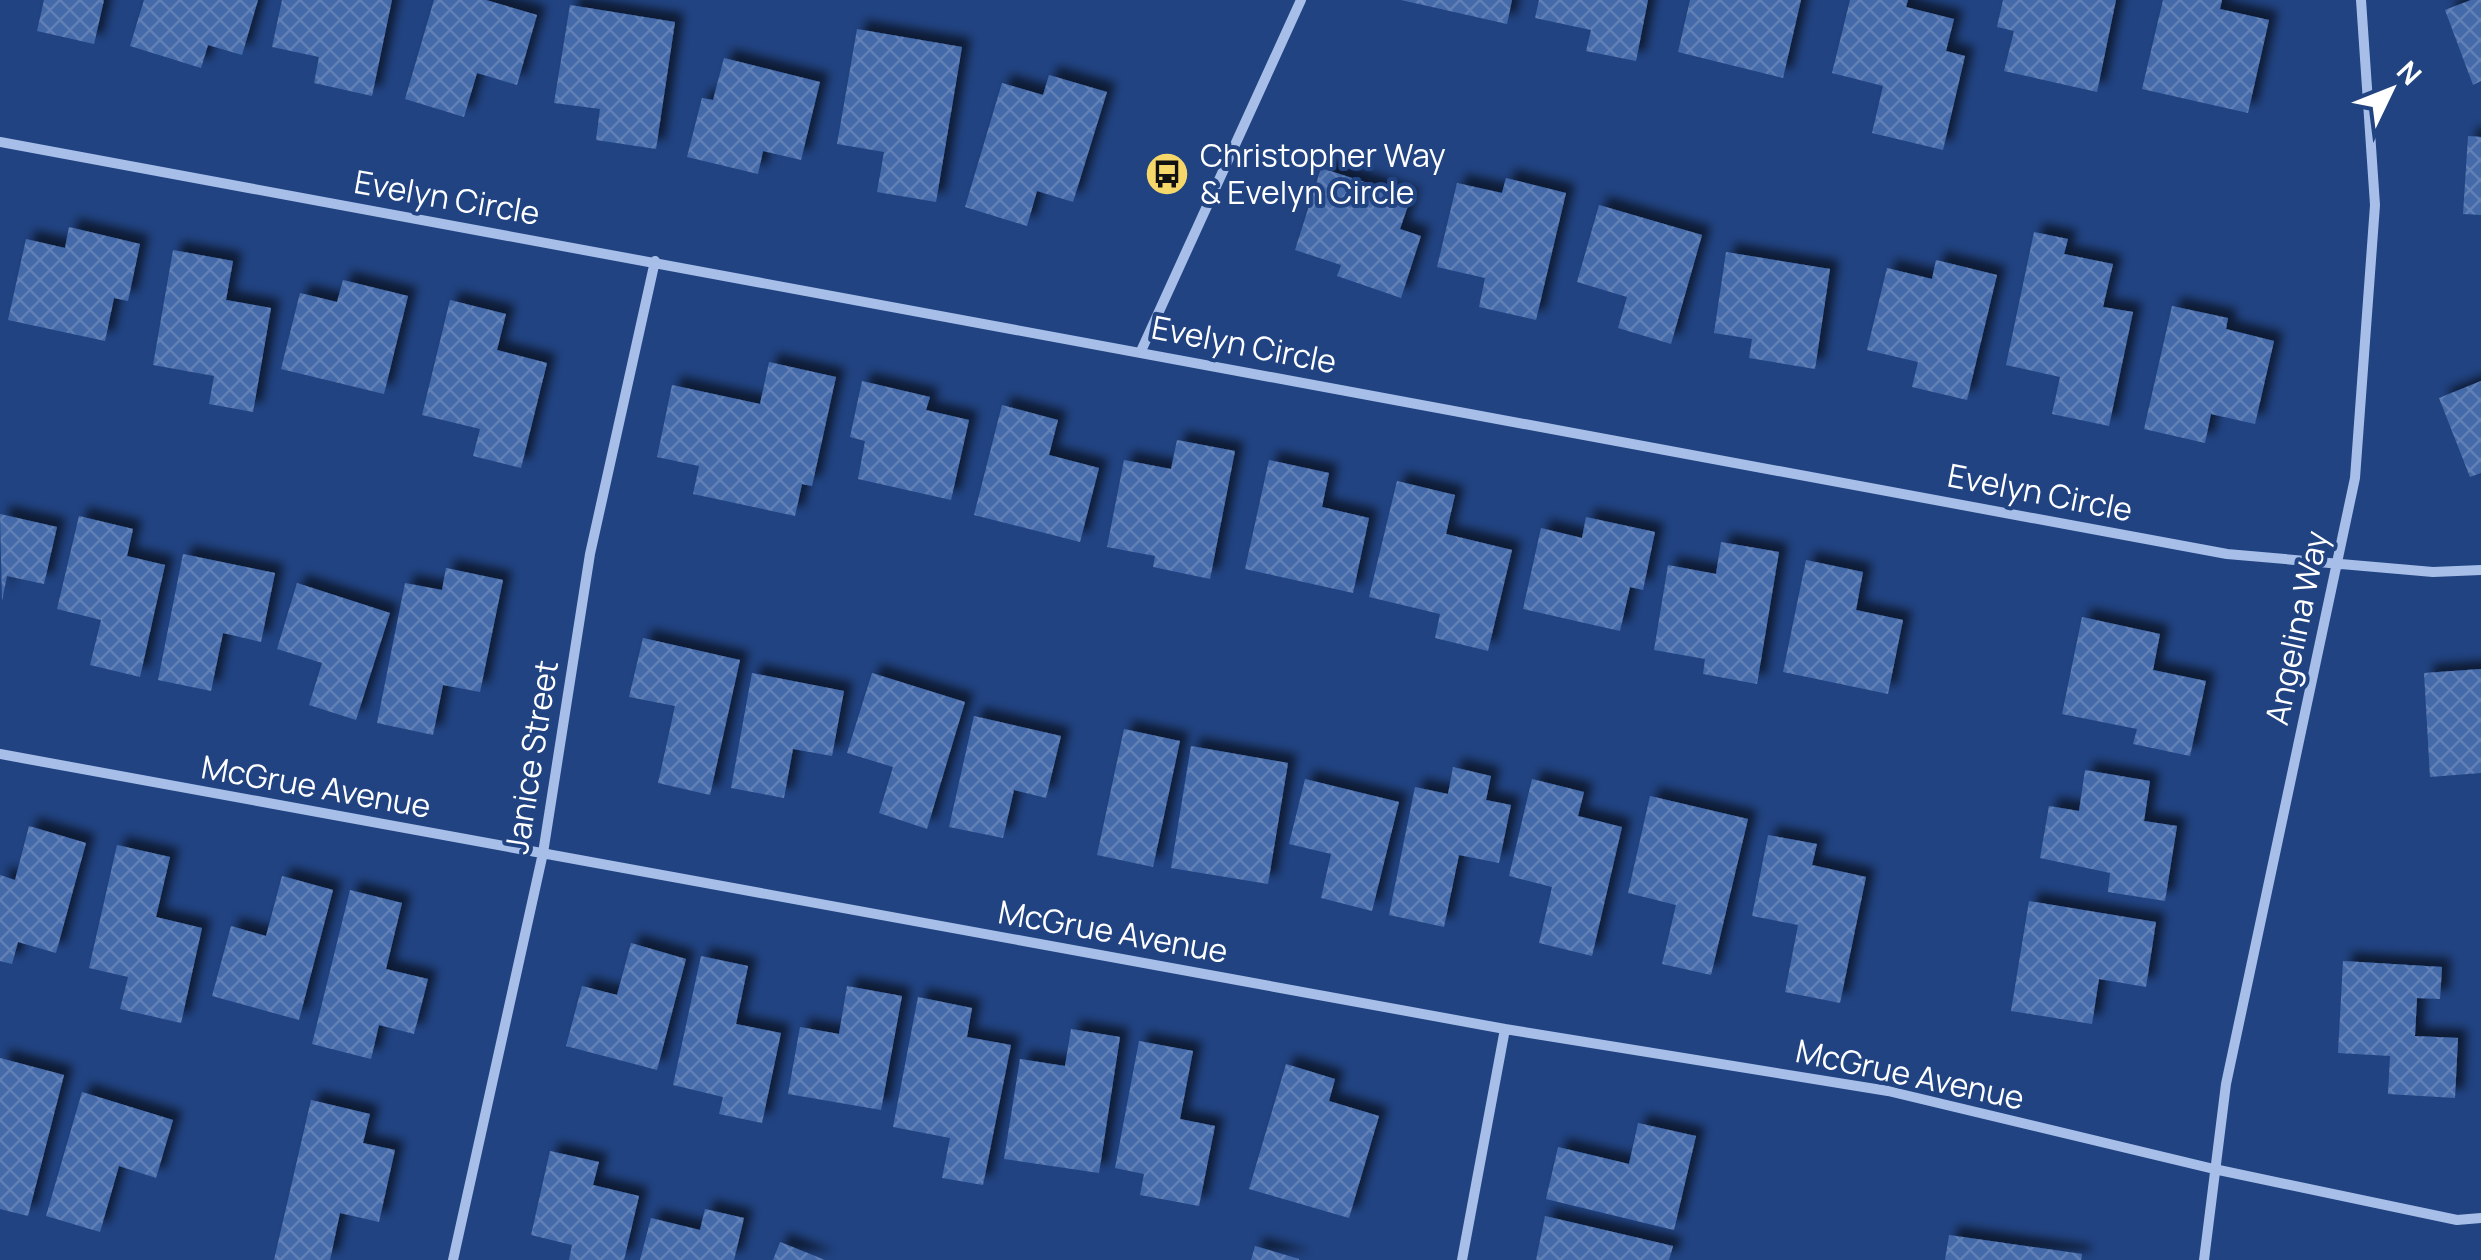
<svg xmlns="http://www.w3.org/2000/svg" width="2481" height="1260" font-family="Manrope,sans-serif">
  <defs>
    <pattern id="building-cross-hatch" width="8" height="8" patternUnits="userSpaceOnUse" patternTransform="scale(2.5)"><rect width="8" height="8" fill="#456aa9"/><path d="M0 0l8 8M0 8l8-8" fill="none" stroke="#6180b6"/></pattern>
    <filter id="shadow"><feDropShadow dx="9" dy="-9" stdDeviation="5" flood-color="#0009"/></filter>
  </defs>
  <rect width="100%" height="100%" fill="#214382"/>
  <path fill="url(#building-cross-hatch)" filter="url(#shadow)" d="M 44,0 L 104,0 L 94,44 L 37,31 Z
    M 144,0 L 258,0 L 242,55 L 208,45 L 201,68 L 130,46 Z
    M 282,0 L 392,0 L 372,96 L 314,83 L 319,57 L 272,47 Z
    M 434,0 L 486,0 L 537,15 L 517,85 L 477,73 L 464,117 L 405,99 Z
    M 1401,0 L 1512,0 L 1507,24 Z
    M 1539,0 L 1648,0 L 1636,61 L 1586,51 L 1591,30 L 1535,18 Z
    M 1690,0 L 1801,0 L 1783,78 L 1678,52 Z
    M 1850,0 L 1908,0 L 1906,7 L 1954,19 L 1946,51 L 1965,56 L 1943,150 L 1872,133 L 1883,86 L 1832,73 Z
    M 2003,0 L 2116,0 L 2097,92 L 2004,71 L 2014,31 L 1997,27 Z
    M 2163,0 L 2222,0 L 2220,9 L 2269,20 L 2248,113 L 2142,89 Z
    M 2471,0 L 2481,0 L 2481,81 L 2473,85 L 2445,10 Z
    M 570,5 L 675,22 L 656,149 L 596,140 L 600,109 L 554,103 Z
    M 857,29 L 962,47 L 936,202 L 877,192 L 884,152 L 837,144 Z
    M 724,58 L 820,82 L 801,160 L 763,151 L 758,174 L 687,157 L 702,98 L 713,100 Z
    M 1049,75 L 1107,92 L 1073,202 L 1037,191 L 1027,226 L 965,207 L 1002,83 L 1043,95 Z
    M 2468,136 L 2481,137 L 2481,215 L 2463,214 Z
    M 1321,168 L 1411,197 L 1400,229 L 1421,236 L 1401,298 L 1337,276 L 1341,265 L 1295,250 Z
    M 1506,178 L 1566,193 L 1536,320 L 1479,307 L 1485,278 L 1437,267 L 1457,183 L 1502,193 Z
    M 1599,205 L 1702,235 L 1671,344 L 1618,328 L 1627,297 L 1577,282 Z
    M 69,227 L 140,244 L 128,301 L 114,298 L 105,341 L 8,320 L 26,239 L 65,248 Z
    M 2034,232 L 2068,239 L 2064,254 L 2113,264 L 2103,307 L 2133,312 L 2109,426 L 2052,414 L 2060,377 L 2006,365 Z
    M 173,250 L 233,261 L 226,300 L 271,308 L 253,412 L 209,404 L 214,376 L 153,365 Z
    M 1726,252 L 1830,269 L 1815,369 L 1749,358 L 1752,339 L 1714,333 Z
    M 1936,260 L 1997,275 L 1967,400 L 1912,387 L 1918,362 L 1867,350 L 1887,268 L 1932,279 Z
    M 343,280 L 408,296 L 384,394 L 281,369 L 300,293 L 337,302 Z
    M 450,300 L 506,314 L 497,350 L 547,363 L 521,468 L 473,456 L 480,429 L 422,415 Z
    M 2172,306 L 2228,318 L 2226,329 L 2274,341 L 2255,424 L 2211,414 L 2205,443 L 2144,429 Z
    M 769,362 L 836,377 L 812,486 L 802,484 L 795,516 L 693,494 L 699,466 L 657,457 L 672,385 L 760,404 Z
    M 862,381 L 930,397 L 926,410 L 969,420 L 951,500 L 858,479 L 865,441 L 850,437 Z
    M 2481,381 L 2481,473 L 2470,477 L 2439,398 Z
    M 1002,405 L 1058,420 L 1049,455 L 1099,468 L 1080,542 L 974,515 Z
    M 1177,440 L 1235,451 L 1210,579 L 1153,567 L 1155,556 L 1107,547 L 1124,460 L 1171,469 Z
    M 1269,460 L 1329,473 L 1322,507 L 1369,518 L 1353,593 L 1245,569 Z
    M 1397,481 L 1455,495 L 1446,534 L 1512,550 L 1488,651 L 1435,638 L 1440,614 L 1369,597 Z
    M 0,514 L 57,527 L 44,584 L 7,576 L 2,601 Z
    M 79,516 L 133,529 L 127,556 L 165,565 L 140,677 L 90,665 L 101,620 L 57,609 Z
    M 1586,517 L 1655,532 L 1643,590 L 1630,587 L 1620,631 L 1523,609 L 1541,528 L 1582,538 Z
    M 1721,542 L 1779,552 L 1757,684 L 1703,674 L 1705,659 L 1654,650 L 1668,565 L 1716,574 Z
    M 183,554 L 275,573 L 261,642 L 223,633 L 211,691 L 158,680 Z
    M 1806,560 L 1863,572 L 1856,610 L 1903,620 L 1888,694 L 1783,672 Z
    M 446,568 L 503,580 L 480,692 L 443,685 L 433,735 L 377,723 L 405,583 L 442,590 Z
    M 297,583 L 390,613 L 356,720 L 309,705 L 322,663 L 277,649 Z
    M 2082,617 L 2160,634 L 2153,670 L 2206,681 L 2190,756 L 2133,744 L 2137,729 L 2062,714 Z
    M 643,638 L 740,660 L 710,795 L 658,783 L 675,706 L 629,697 Z
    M 2481,669 L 2481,773 L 2430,777 L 2424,673 Z
    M 752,673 L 844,691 L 832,756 L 793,749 L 784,798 L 731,788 Z
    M 872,673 L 965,702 L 927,829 L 879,813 L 893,767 L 847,753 Z
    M 974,716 L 1061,736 L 1046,798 L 1014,790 L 1003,838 L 949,827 Z
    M 1124,729 L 1180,741 L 1153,867 L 1097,855 Z
    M 1191,746 L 1288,763 L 1268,884 L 1171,868 Z
    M 1453,767 L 1491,776 L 1486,800 L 1511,805 L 1499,863 L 1459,855 L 1444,927 L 1389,915 L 1415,787 L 1448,794 Z
    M 2085,770 L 2150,781 L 2144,821 L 2177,826 L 2165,901 L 2108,892 L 2110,873 L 2040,858 L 2049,806 L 2079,811 Z
    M 1305,779 L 1399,802 L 1372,911 L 1321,898 L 1331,854 L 1289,844 Z
    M 1532,779 L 1584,792 L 1578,816 L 1622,827 L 1592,956 L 1539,943 L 1552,887 L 1509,876 Z
    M 1650,796 L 1748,819 L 1711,975 L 1662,964 L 1676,905 L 1628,893 Z
    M 29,826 L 86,843 L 56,953 L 18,942 L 12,964 L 0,961 L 0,875 L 15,880 Z
    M 1768,835 L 1817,844 L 1812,865 L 1866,877 L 1840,1003 L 1785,992 L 1798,925 L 1752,916 Z
    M 117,845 L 170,857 L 156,917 L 202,928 L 181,1023 L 120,1009 L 128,977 L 89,968 Z
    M 282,876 L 333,890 L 299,1020 L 212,996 L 231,926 L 266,936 Z
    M 350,890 L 402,903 L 386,969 L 428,979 L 414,1034 L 379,1025 L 371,1059 L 312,1044 Z
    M 2029,901 L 2156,922 L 2146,987 L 2099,979 L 2092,1024 L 2011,1011 Z
    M 631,943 L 686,959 L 657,1070 L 566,1046 L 582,986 L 617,995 Z
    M 701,956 L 748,966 L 736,1024 L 781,1033 L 762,1123 L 719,1114 L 723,1097 L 673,1085 Z
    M 2343,961 L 2442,967 L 2440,999 L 2417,998 L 2415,1036 L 2458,1038 L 2455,1098 L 2388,1094 L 2390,1056 L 2338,1053 Z
    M 847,986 L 902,996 L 881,1110 L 788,1094 L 800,1027 L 839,1034 Z
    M 918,997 L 972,1008 L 967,1037 L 1011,1045 L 983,1185 L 942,1178 L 950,1138 L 893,1127 Z
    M 1071,1029 L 1120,1037 L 1099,1173 L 1004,1159 L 1020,1059 L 1065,1066 Z
    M 1139,1041 L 1193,1051 L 1180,1119 L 1215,1126 L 1199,1206 L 1140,1195 L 1144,1174 L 1115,1168 Z
    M 0,1058 L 64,1075 L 28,1216 L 0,1209 Z
    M 1286,1064 L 1335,1079 L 1329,1101 L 1379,1116 L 1349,1218 L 1249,1189 Z
    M 82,1092 L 173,1120 L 156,1178 L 119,1166 L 100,1232 L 46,1216 Z
    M 311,1100 L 370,1114 L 363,1143 L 395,1150 L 379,1222 L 340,1213 L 330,1260 L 274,1260 Z
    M 1638,1123 L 1696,1136 L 1674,1230 L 1546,1199 L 1558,1147 L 1629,1164 Z
    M 550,1151 L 599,1162 L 593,1185 L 639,1196 L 624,1260 L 569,1260 L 572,1245 L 531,1235 Z
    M 705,1209 L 744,1218 L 734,1260 L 640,1260 L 651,1218 L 700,1230 Z
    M 1545,1216 L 1673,1246 L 1669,1260 L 1536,1260 Z
    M 1949,1235 L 2082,1254 L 2081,1260 L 1945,1260 Z
    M 780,1242 L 825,1260 L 773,1260 Z
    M 1255,1246 L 1299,1259 L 1299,1260 L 1251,1260 Z"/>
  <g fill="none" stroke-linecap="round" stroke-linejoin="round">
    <path stroke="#a7bfe8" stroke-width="10" d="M 0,142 L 2227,554 L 2433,572 L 2481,570
      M 1141,351 L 1301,0
      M 0,754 L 1505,1029 L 1888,1091 L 2214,1169 L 2457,1220 L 2481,1218
      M 453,1260 L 543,853 L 590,554 L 655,261
      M 1462,1260 L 1505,1029
      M 2204,1260 L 2226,1084 L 2355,478 L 2375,205 L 2361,0"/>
  </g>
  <defs>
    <g id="bus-disc" transform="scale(2.25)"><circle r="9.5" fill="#f5d869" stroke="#214382"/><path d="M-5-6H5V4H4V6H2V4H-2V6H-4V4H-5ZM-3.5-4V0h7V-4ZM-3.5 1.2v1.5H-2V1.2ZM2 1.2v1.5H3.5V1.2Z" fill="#111"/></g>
  </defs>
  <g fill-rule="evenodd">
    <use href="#bus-disc" x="1167" y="174"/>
  </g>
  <g text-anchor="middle" stroke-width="8" stroke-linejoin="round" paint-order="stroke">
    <g font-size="32" fill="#fff" stroke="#214382" text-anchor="start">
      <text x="1200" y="167">Christopher Way<tspan x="1200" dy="37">&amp; Evelyn Circle</tspan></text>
    </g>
    <g font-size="32" fill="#fff" stroke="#214382">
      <text transform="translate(447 198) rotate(10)" y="11">Evelyn Circle</text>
      <text transform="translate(1244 345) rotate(11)" y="11">Evelyn Circle</text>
      <text transform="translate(2040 493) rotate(11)" y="11">Evelyn Circle</text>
      <text transform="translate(2297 628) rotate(-78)" y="11">Angelina Way</text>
      <text transform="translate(532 757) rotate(-81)" y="11">Janice Street</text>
      <text transform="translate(316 787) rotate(10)" y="11">McGrue Avenue</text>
      <text transform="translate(1113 932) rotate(10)" y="11">McGrue Avenue</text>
      <text transform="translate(1910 1075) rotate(12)" y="11">McGrue Avenue</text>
    </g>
  </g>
  <g transform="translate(2391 90) rotate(47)" stroke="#214382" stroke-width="8" paint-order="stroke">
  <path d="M0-8L18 38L0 25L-18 38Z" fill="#ffffff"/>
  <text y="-15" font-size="28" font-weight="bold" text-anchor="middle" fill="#ffffff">N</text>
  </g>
</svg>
